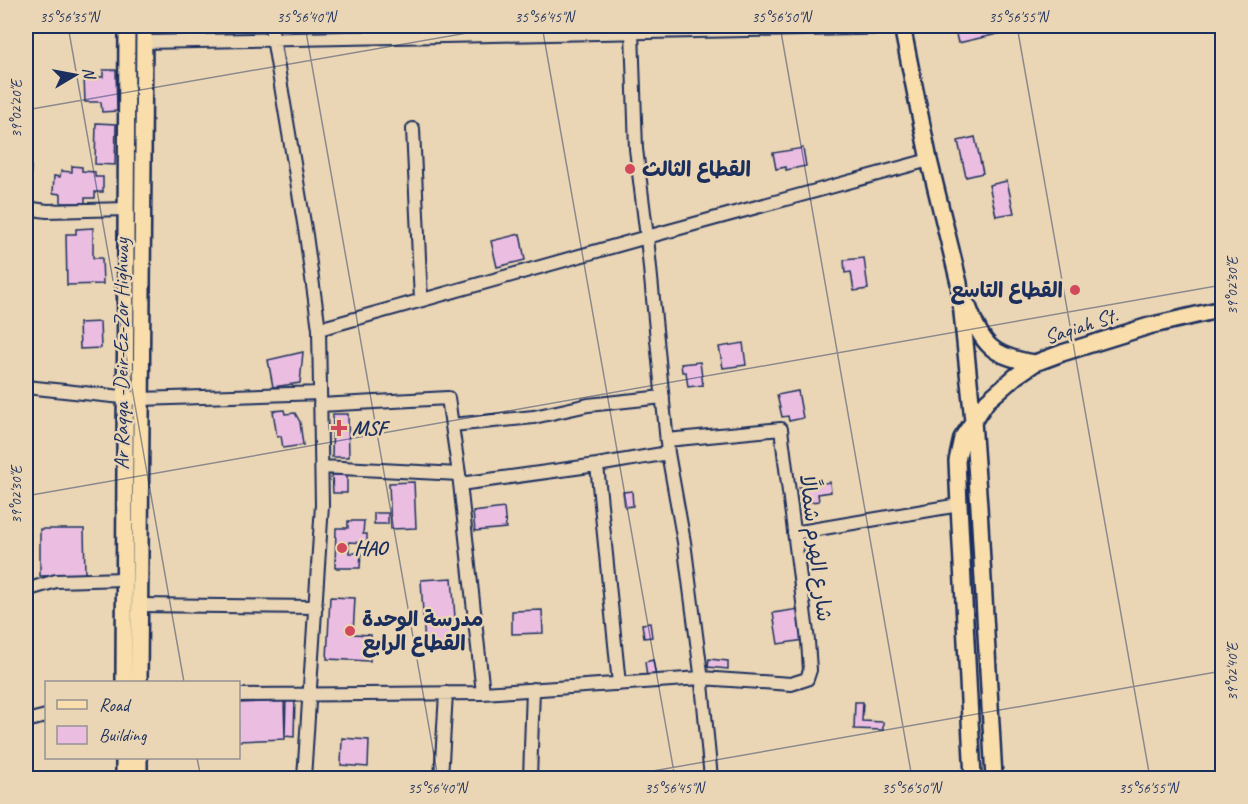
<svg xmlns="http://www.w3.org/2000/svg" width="1248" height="804" font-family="Caveat,'Playpen Sans Arabic',sans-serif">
  <rect width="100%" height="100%" fill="#ead5b4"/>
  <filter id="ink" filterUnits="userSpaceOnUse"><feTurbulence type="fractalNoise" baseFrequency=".0167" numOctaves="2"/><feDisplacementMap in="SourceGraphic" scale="12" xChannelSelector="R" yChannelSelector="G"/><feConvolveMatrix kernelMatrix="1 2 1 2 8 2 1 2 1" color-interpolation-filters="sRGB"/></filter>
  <g filter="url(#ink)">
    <path fill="#eabde1" stroke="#1b2f5e" stroke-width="1.5" d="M 954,26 L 1010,26 L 1011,31 L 958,43 Z
      M 103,70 L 116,70 L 117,111 L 102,112 L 101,102 L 85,102 L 84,77 L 103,77 Z
      M 96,123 L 116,124 L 115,165 L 95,164 Z
      M 975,137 L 983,173 L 966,177 L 958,141 Z
      M 803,148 L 806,166 L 786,170 L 786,167 L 776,169 L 773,153 Z
      M 26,166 L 31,166 L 30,190 L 26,190 Z
      M 72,166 L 82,167 L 82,171 L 95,172 L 95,177 L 103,177 L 103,192 L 95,192 L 95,198 L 85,198 L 85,203 L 61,203 L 61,194 L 53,193 L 54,176 L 60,177 L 61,171 L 72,172 Z
      M 1007,181 L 1014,213 L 996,216 L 989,185 Z
      M 93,228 L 93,258 L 102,258 L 103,284 L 67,285 L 66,234 L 76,234 L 76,229 Z
      M 520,234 L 525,260 L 497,267 L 491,241 Z
      M 864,258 L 868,289 L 854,291 L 851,272 L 845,273 L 844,260 Z
      M 100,322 L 101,348 L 80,349 L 79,323 Z
      M 743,343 L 746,365 L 723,368 L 719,347 Z
      M 303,352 L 300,383 L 273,387 L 268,360 Z
      M 700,362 L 703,385 L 688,387 L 686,372 L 682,372 L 681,364 Z
      M 798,391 L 803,418 L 789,421 L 788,416 L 782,417 L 777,395 Z
      M 284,410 L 285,414 L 295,413 L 300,422 L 303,445 L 283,448 L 281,436 L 277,437 L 273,411 Z
      M 333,414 L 348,414 L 349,457 L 332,457 Z
      M 332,475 L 347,475 L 347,493 L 333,493 Z
      M 414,482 L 416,528 L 391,529 L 389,483 Z
      M 830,482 L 831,492 L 818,494 L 819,501 L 802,503 L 799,487 Z
      M 632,491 L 633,506 L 625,507 L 623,492 Z
      M 504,508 L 506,528 L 475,531 L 473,512 Z
      M 374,513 L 388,513 L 388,524 L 374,524 Z
      M 348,521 L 364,521 L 363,534 L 367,534 L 367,543 L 349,542 L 349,553 L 361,553 L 360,568 L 335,568 L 336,528 L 348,528 Z
      M 40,529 L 84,529 L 85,575 L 40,576 Z
      M 452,578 L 457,644 L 425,646 L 421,580 Z
      M 330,597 L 355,598 L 353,634 L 371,635 L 370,661 L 327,659 Z
      M 799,609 L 804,640 L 778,644 L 773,613 Z
      M 542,610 L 543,633 L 512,634 L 512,611 Z
      M 650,623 L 652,637 L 644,638 L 642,624 Z
      M 709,659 L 728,661 L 728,669 L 708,667 Z
      M 653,660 L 656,676 L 647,677 L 645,662 Z
      M 286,697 L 295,697 L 294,737 L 285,736 Z
      M 284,701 L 285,739 L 238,741 L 238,703 Z
      M 855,702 L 863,702 L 862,721 L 883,722 L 883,730 L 854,729 Z
      M 342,738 L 369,740 L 368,767 L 341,765 Z"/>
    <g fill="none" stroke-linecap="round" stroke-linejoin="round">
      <g stroke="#1b2f5e" stroke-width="16">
        <path id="minor" d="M 271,26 L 306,235 L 319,329 L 322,505 L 304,778
          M 632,31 L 636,149 L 647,237 L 668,453 L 684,542 L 701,673 L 711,778
          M 144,42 L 902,27
          M 413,129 L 421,300
          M 26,208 L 47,211 L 127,209
          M 319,329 L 647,237 L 929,160
          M 26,387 L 141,399 L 320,393
          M 320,405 L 448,398 L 459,474 L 483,693
          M 452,425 L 534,417 L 588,405 L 663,397
          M 597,465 L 619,684
          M 322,467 L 459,474
          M 460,484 L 597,465 L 668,453
          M 794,533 L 959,505
          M 26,590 L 56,581 L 125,579
          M 140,605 L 316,607
          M 238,695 L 483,693 L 701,678 L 791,684 L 807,679 L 810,670 L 808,641 L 781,429 L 667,440
          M 26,721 L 46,716
          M 441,778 L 446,693
          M 530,778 L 533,689"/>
      </g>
      <g stroke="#1b2f5e" stroke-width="20">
        <path id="major" d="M 902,26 L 929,160 L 959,283 L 973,421 L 979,507 L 994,778
          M 968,306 C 982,345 992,357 1035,363
          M 124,682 L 127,26
          M 139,682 L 144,26
          M 124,778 L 124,758
          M 139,778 L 139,758
          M 973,778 L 959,505 L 957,461 L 962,438 L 987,401 L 1016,376 L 1035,363 L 1062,353 L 1149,326 L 1222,309"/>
      </g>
      <use href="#minor" stroke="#ead5b4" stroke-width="12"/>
      <use href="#major" stroke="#f9deab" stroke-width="15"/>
    </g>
  </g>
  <path fill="none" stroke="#1b2f5e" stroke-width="1.5" stroke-opacity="0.45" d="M 68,26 L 184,682M 305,26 L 438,778M 542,26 L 675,778M 780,26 L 912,778M 1017,26 L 1150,778M 26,110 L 507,26M 26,496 L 1222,285M 197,758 L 201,778M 613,778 L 1222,671"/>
  <g fill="#d1495b" stroke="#ead5b4" stroke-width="2">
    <circle cx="630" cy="169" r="6"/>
    <circle cx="1075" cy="290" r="6"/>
    <path d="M336 419h6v6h6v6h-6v6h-6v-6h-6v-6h6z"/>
    <circle cx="342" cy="548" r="6"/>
    <circle cx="350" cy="631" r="6"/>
  </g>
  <g text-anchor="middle" stroke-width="5" stroke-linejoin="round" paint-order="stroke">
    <g font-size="21" font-weight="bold" fill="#1b2f5e" stroke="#ead5b4" text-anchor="start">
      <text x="642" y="176">القطاع الثالث</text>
      <text x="1063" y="297" text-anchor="end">القطاع التاسع</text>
      <text x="352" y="435">MSF</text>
      <text x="354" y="555">HAO</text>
      <text x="362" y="626">مدرسة الوحدة<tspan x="362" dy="24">القطاع الرابع</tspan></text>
    </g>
    <g font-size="21" fill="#1b2f5e" stroke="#ead5b4">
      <text transform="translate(1081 326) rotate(-18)" y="7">Saqiah St.</text>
      <text transform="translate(121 354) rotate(-90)" y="7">Ar Raqqa -Deir-Ez-Zor Highway</text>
      <text transform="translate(816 548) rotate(83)" y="7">شارع الهرم شمالًا</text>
    </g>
  </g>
  <rect width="1248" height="804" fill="none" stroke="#ead5b4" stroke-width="66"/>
  <rect x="45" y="681" width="195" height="78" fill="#ead5b4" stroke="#979392" stroke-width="1.5"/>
  <rect x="57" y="700" width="30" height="9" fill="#f9deab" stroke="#979392" stroke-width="1.5"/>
  <text x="99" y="711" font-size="18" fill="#1b2f5e">Road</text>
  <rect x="57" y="726" width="30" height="18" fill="#eabde1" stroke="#979392" stroke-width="1.5"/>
  <text x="99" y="741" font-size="18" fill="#1b2f5e">Building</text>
  <g transform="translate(75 75) rotate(80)" stroke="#ead5b4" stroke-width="4.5" paint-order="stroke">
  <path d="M0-4.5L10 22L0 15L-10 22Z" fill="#1b2f5e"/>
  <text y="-9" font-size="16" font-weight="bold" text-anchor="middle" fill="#1b2f5e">N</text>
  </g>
  <rect x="33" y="33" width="1182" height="738" fill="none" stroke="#1b2f5e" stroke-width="2"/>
  <g font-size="15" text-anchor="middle" fill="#1b2f5e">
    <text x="69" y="22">35°56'35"N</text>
    <text x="306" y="22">35°56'40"N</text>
    <text x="544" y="22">35°56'45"N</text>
    <text x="781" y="22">35°56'50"N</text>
    <text x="1018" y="22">35°56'55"N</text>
    <text transform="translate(16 109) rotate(-90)" y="5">39°02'20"E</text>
    <text transform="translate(1232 286) rotate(-90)" y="5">39°02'30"E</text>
    <text transform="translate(16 495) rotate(-90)" y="5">39°02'30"E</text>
    <text transform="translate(1232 672) rotate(-90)" y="5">39°02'40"E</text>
    <text x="437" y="793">35°56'40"N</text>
    <text x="674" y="793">35°56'45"N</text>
    <text x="911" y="793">35°56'50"N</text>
    <text x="1148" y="793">35°56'55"N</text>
  </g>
</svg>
